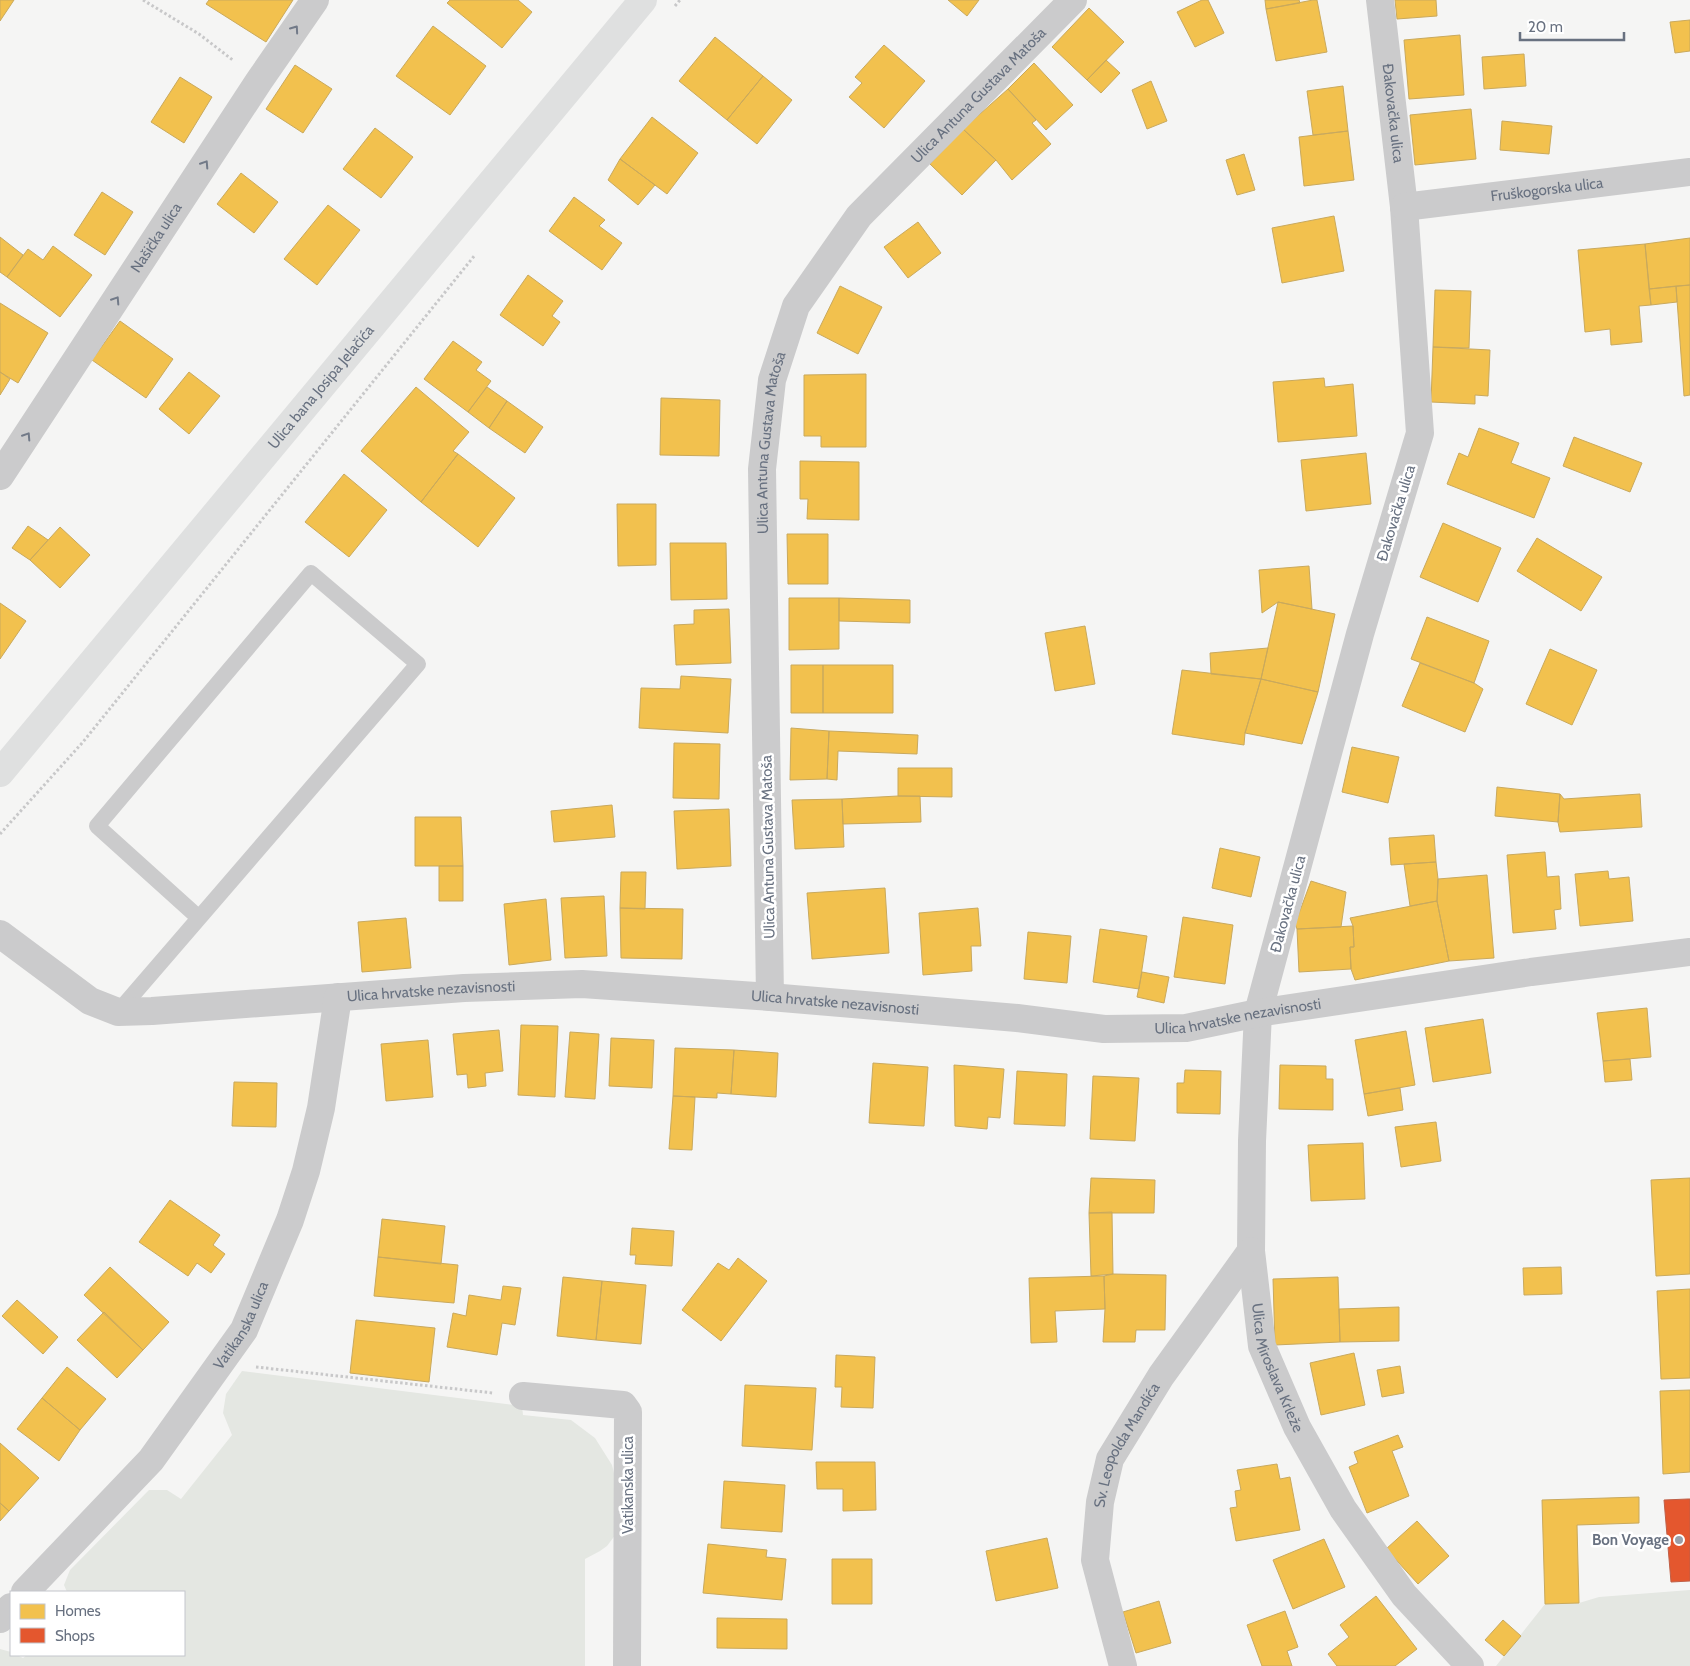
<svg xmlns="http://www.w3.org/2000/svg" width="1690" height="1666" font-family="Cabin,sans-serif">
  <rect width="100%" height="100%" fill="#f5f5f4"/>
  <path fill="#e4e7e2" d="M 242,1371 L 522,1406 L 523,1415 L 571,1420 L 595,1438 L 612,1465 L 617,1485 L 616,1534 L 607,1546 L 600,1551 L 585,1559 L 585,1666 L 0,1666 L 0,1649 L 11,1652 L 11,1655 L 17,1655 L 23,1658 L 27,1655 L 184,1655 L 184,1592 L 67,1592 L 64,1585 L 70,1570 L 149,1490 L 167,1490 L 181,1499 L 232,1435 L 223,1413 L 226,1394 Z
    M 1690,1590 L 1690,1666 L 1496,1666 L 1545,1604 L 1579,1603 L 1599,1597 Z"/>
  <path fill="#f2c14e" stroke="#c9a95d" d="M 0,0 L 14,0 L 0,21 Z
    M 209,0 L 293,0 L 266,42 L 206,4 Z
    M 450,0 L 518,0 L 532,12 L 502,48 L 447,3 Z
    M 948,0 L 979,0 L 967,16 Z
    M 1202,0 L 1208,0 L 1224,33 L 1195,47 L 1177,12 Z
    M 1265,0 L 1299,0 L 1300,3 L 1266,9 Z
    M 1313,0 L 1317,0 L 1327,52 L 1276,61 L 1266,9 Z
    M 1395,0 L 1436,0 L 1437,16 L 1397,19 Z
    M 1089,8 L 1124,42 L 1087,80 L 1052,47 Z
    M 1690,20 L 1690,51 L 1675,53 L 1670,22 Z
    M 433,26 L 486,66 L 450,115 L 396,76 Z
    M 1460,35 L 1464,95 L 1409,99 L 1404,40 Z
    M 715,37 L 763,76 L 727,120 L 679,81 Z
    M 884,45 L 925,81 L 884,128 L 849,97 L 862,83 L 855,77 Z
    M 1524,54 L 1526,86 L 1484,89 L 1482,57 Z
    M 1106,60 L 1120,73 L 1101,93 L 1087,80 Z
    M 1034,63 L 1073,105 L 1046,130 L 1008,89 Z
    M 295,65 L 332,89 L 303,133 L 266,109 Z
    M 763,76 L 792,100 L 757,144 L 727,120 Z
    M 180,77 L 212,97 L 184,143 L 151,122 Z
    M 1151,81 L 1167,121 L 1147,129 L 1132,90 Z
    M 1343,86 L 1348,131 L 1313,135 L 1307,91 Z
    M 1008,89 L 1036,120 L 1032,123 L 1051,144 L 1012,180 L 996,160 L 963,129 Z
    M 1471,109 L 1476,159 L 1415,165 L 1410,115 Z
    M 652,117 L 698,153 L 667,194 L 620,159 Z
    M 1502,121 L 1552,126 L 1549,154 L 1500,150 Z
    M 375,128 L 413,157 L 381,198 L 343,169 Z
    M 963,129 L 996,160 L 962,195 L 930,164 Z
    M 1348,131 L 1354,180 L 1304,186 L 1299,137 Z
    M 1244,154 L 1255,190 L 1237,195 L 1226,160 Z
    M 620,159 L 655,185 L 638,205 L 608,180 Z
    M 241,173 L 278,202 L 254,233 L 217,204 Z
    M 102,192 L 133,212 L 105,255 L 74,235 Z
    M 574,197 L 605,220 L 599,226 L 622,243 L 602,270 L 549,231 Z
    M 328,205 L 360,230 L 317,285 L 284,259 Z
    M 1334,216 L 1344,271 L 1282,283 L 1272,228 Z
    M 918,222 L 941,253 L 908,278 L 884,247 Z
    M 0,237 L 23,255 L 7,277 L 0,272 Z
    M 1690,238 L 1690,285 L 1649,289 L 1645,244 Z
    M 1645,244 L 1651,305 L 1639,306 L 1642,342 L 1611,345 L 1610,329 L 1585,332 L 1578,250 Z
    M 53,246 L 92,275 L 60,317 L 7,277 L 28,249 L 43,260 Z
    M 528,275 L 563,301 L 552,316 L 560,322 L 543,346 L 500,315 Z
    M 1690,285 L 1690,395 L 1684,396 L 1676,286 Z
    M 840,286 L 882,307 L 858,354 L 817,333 Z
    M 1676,286 L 1677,302 L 1651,305 L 1649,289 Z
    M 1435,290 L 1471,291 L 1469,348 L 1433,347 Z
    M 0,303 L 48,333 L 18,383 L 0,372 Z
    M 120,321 L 173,359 L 146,398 L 92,360 Z
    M 453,341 L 482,362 L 476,370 L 491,381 L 468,412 L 424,379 Z
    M 1433,347 L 1490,350 L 1488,396 L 1475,395 L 1475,404 L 1431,402 Z
    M 0,372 L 10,379 L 0,395 Z
    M 189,372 L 220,396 L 189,434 L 159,409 Z
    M 866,374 L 866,447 L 821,447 L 821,436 L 804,436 L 804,375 Z
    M 1324,378 L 1325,387 L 1353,384 L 1357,436 L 1278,442 L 1273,382 Z
    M 416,387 L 469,432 L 453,451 L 458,454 L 421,502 L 361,451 Z
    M 487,387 L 507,401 L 489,428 L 468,412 Z
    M 661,398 L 720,400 L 719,456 L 660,455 Z
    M 507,401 L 543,427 L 525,453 L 489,428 Z
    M 1479,428 L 1519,443 L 1511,463 L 1550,478 L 1534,518 L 1447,484 L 1459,453 L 1468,457 Z
    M 1574,437 L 1642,463 L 1630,492 L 1563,466 Z
    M 1366,453 L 1371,504 L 1306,511 L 1301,460 Z
    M 458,454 L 515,498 L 478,547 L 421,502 Z
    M 800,461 L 859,462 L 859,520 L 807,519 L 808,499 L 800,499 Z
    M 344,474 L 387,510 L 349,557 L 305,522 Z
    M 617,504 L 656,504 L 656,565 L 618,566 Z
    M 1443,523 L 1501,548 L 1478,602 L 1420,577 Z
    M 28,526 L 48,540 L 30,560 L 12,548 Z
    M 60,527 L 90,555 L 60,588 L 30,560 Z
    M 787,534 L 828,534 L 828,584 L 788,584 Z
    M 1537,538 L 1602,577 L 1581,611 L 1517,571 Z
    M 670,543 L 726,543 L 727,599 L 671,600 Z
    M 1309,566 L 1312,609 L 1278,602 L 1262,613 L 1259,570 Z
    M 789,598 L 839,598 L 839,649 L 789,650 Z
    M 839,598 L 910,600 L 910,623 L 839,621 Z
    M 1278,602 L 1335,614 L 1318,692 L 1261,679 Z
    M 0,603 L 26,621 L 0,659 Z
    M 729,609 L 731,663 L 676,665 L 674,625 L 694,624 L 694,610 Z
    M 1427,617 L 1489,641 L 1474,683 L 1411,659 Z
    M 1085,626 L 1095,684 L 1055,691 L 1045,633 Z
    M 1268,648 L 1261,679 L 1211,674 L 1210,653 Z
    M 1550,649 L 1597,670 L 1572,725 L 1526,704 Z
    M 1420,663 L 1474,683 L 1483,689 L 1465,732 L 1402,706 Z
    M 791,665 L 823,665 L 823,713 L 791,713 Z
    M 823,665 L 893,665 L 893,713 L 823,713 Z
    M 1182,670 L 1261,679 L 1245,733 L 1244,745 L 1172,734 Z
    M 681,676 L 731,679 L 728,733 L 639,728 L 641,688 L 680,689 Z
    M 1261,679 L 1318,692 L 1302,744 L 1245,733 Z
    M 791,728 L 829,731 L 827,779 L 790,780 Z
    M 829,731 L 918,735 L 917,754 L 838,751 L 837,780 L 827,779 Z
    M 674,743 L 720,744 L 719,799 L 673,798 Z
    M 1352,747 L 1399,757 L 1388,803 L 1342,792 Z
    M 898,768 L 952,768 L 952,797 L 898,796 Z
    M 1497,787 L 1560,794 L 1558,822 L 1495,816 Z
    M 1560,794 L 1564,799 L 1640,794 L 1642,827 L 1560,832 L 1558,822 Z
    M 898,796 L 920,796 L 921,822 L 843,824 L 842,799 Z
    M 842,799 L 844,847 L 795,849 L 792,800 Z
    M 612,805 L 615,837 L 554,842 L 551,811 Z
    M 729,809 L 731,866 L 677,869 L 674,811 Z
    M 415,817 L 461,817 L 463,866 L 415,866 Z
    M 1434,835 L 1436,862 L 1391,865 L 1389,838 Z
    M 1220,848 L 1260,857 L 1251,897 L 1212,888 Z
    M 1545,852 L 1547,877 L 1559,876 L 1561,909 L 1554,910 L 1556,929 L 1513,933 L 1507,855 Z
    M 1436,862 L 1438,879 L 1437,901 L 1410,906 L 1404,864 Z
    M 439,866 L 463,866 L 463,901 L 439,901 Z
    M 1608,871 L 1609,879 L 1629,877 L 1633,921 L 1580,926 L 1575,874 Z
    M 621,872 L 646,872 L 645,909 L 620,908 Z
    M 1487,875 L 1494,958 L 1449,961 L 1437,901 L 1438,879 Z
    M 1311,881 L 1346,892 L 1341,927 L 1297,929 L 1295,924 Z
    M 885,888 L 889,953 L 812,959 L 807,893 Z
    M 604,896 L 607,956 L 565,958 L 561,898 Z
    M 546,899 L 551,960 L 509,965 L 504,904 Z
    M 1437,901 L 1449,961 L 1355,980 L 1351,969 L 1350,947 L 1354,947 L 1353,926 L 1350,918 Z
    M 620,908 L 683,909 L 682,959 L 621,958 Z
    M 978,908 L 981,946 L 971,946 L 972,971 L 923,975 L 919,913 Z
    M 1183,917 L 1233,925 L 1225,984 L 1174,977 Z
    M 406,918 L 411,968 L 362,972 L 358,922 Z
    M 1353,926 L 1354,947 L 1350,947 L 1351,969 L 1299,972 L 1297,929 Z
    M 1100,929 L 1147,936 L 1139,989 L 1093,982 Z
    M 1028,932 L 1071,936 L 1067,983 L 1024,979 Z
    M 1142,972 L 1169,977 L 1164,1003 L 1137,997 Z
    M 1647,1008 L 1651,1057 L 1603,1061 L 1597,1013 Z
    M 1483,1019 L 1491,1073 L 1433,1082 L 1425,1028 Z
    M 521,1025 L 558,1026 L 555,1097 L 518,1095 Z
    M 499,1030 L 503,1071 L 485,1073 L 486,1086 L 468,1088 L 467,1074 L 457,1075 L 453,1034 Z
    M 1406,1031 L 1415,1085 L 1364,1094 L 1355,1040 Z
    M 570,1032 L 599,1034 L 595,1099 L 565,1097 Z
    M 611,1038 L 654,1040 L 652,1088 L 609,1086 Z
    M 428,1040 L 433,1097 L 386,1101 L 381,1044 Z
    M 675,1048 L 734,1050 L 731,1094 L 717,1093 L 717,1098 L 673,1096 Z
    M 734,1050 L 778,1053 L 776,1097 L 731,1094 Z
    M 1630,1059 L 1632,1080 L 1605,1082 L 1603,1061 Z
    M 873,1063 L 928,1067 L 924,1126 L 869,1123 Z
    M 954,1065 L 1004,1069 L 1000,1118 L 988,1117 L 987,1129 L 955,1126 Z
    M 1280,1065 L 1326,1066 L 1326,1079 L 1333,1079 L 1333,1110 L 1279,1109 Z
    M 1185,1070 L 1221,1071 L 1220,1114 L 1177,1113 L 1177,1083 L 1184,1083 Z
    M 1017,1071 L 1067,1074 L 1065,1126 L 1014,1124 Z
    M 1093,1076 L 1139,1078 L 1135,1141 L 1090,1139 Z
    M 234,1082 L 277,1083 L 276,1127 L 232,1126 Z
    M 1400,1088 L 1403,1110 L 1368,1116 L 1364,1094 Z
    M 673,1096 L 695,1097 L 692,1150 L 669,1149 Z
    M 1436,1122 L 1441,1161 L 1401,1167 L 1395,1127 Z
    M 1363,1143 L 1365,1199 L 1311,1201 L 1308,1145 Z
    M 1091,1178 L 1155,1180 L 1154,1213 L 1089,1213 Z
    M 1690,1178 L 1690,1274 L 1656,1276 L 1651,1180 Z
    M 170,1200 L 220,1235 L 213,1245 L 225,1254 L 211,1273 L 197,1263 L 188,1276 L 139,1242 Z
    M 1112,1212 L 1113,1274 L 1091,1276 L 1089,1213 Z
    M 382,1219 L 445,1226 L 441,1264 L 378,1257 Z
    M 632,1228 L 674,1231 L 672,1266 L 635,1264 L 636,1255 L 630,1255 Z
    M 378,1257 L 458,1265 L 454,1303 L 374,1296 Z
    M 738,1258 L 767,1281 L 721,1341 L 682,1310 L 718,1263 L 729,1270 Z
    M 110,1267 L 169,1322 L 143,1350 L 84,1295 Z
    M 1561,1267 L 1562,1294 L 1524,1295 L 1523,1268 Z
    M 1113,1274 L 1166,1275 L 1165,1330 L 1136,1330 L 1135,1342 L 1103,1342 L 1105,1309 L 1104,1276 Z
    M 1104,1276 L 1105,1309 L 1055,1311 L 1057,1342 L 1031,1343 L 1029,1278 Z
    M 563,1277 L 602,1281 L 596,1340 L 557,1336 Z
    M 1338,1277 L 1340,1342 L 1275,1345 L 1273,1279 Z
    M 602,1281 L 646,1285 L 641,1344 L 596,1340 Z
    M 503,1286 L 521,1288 L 515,1325 L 502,1323 L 497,1355 L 447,1347 L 453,1313 L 466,1316 L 469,1295 L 501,1300 Z
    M 1690,1289 L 1690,1378 L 1661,1379 L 1657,1291 Z
    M 17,1300 L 58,1337 L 43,1354 L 2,1316 Z
    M 1399,1307 L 1399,1341 L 1340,1342 L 1339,1309 Z
    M 104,1312 L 143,1350 L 117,1378 L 77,1340 Z
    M 356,1320 L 435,1328 L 429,1382 L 350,1373 Z
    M 1354,1353 L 1365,1405 L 1321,1415 L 1310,1363 Z
    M 836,1355 L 875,1357 L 873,1408 L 841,1407 L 842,1387 L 835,1387 Z
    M 1400,1366 L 1404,1393 L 1382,1397 L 1377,1370 Z
    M 67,1367 L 106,1399 L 80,1430 L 42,1398 Z
    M 745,1385 L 816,1388 L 812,1450 L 742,1446 Z
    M 1690,1390 L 1690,1472 L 1663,1474 L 1660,1391 Z
    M 42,1398 L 80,1430 L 59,1461 L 17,1429 Z
    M 1398,1435 L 1403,1447 L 1392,1451 L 1409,1496 L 1367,1513 L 1349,1467 L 1358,1463 L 1354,1452 Z
    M 0,1443 L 39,1478 L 9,1511 L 0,1503 Z
    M 816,1462 L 875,1462 L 876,1510 L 843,1511 L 843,1489 L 817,1489 Z
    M 1277,1464 L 1280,1479 L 1290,1477 L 1300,1530 L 1236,1541 L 1230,1508 L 1237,1507 L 1235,1491 L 1241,1490 L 1237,1470 Z
    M 724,1481 L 785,1485 L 782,1532 L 721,1528 Z
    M 1639,1497 L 1639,1523 L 1577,1525 L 1579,1603 L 1545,1604 L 1542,1500 Z
    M 0,1503 L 9,1511 L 0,1521 Z
    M 1417,1521 L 1449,1556 L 1418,1584 L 1386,1549 Z
    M 1047,1538 L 1058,1588 L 996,1601 L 986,1551 Z
    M 1324,1539 L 1345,1587 L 1293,1609 L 1273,1560 Z
    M 708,1544 L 767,1550 L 766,1557 L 786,1559 L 782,1600 L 703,1593 Z
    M 832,1559 L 872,1559 L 872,1604 L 832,1604 Z
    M 1376,1596 L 1417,1649 L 1395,1666 L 1337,1666 L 1328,1654 L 1349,1637 L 1340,1625 Z
    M 1159,1601 L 1171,1643 L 1136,1653 L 1123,1612 Z
    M 1285,1611 L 1298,1647 L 1287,1651 L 1292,1666 L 1262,1666 L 1247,1625 Z
    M 717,1618 L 787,1619 L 787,1649 L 717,1648 Z
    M 1503,1620 L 1521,1636 L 1504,1656 L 1485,1640 Z"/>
  <path fill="#e4572e" stroke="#bf5f47" d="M 1688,1499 L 1690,1499 L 1690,1581 L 1671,1582 L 1664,1500 Z"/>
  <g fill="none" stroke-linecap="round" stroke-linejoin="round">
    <path stroke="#c8c8c9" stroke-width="3" stroke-dasharray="2.5 2.5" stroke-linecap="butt" d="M 143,0 L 199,34 L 234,61
      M 675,6 L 680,0
      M 0,834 L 83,742 L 475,255
      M 256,1367 L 493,1393"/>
    <path stroke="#cbcbcc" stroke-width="16" d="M 118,1012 L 418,664 L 311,573 L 97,826 L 199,918"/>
    <g stroke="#cbcbcc" stroke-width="28">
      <path id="s1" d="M 1380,0 L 1404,207 L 1420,433 L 1360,634 L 1258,1013 L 1252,1141 L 1251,1251 L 1262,1346 L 1297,1427 L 1343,1509 L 1404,1595 L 1470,1666"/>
      <path id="s2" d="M 1404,207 L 1690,172"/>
      <path id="s3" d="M 0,476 L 259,81 L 315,0"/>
      <path id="s4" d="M 0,934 L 90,1001 L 118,1012 L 152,1011 L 464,988 L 582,984 L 770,997 L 1017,1018 L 1104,1029 L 1186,1028 L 1258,1013 L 1531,972 L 1690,952"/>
      <path id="s5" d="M 770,997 L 762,469 L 772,380 L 796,306 L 859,216 L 1073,0"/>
      <path d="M 523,1396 L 623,1405 L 628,1412 L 627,1666"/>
      <path id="s6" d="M 25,1592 L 151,1460 L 244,1330 L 290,1220 L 306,1171 L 321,1108 L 338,997"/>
      <path d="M 0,1619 L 11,1607"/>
      <path id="s7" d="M 1123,1666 L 1095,1560 L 1100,1502 L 1110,1459 L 1161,1376 L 1251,1251"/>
    </g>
    <path stroke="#dfe0e0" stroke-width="28" id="s8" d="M 0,773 L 643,0"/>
  </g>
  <defs><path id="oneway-chevron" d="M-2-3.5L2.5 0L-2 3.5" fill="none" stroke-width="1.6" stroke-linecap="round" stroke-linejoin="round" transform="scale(1.25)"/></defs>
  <g stroke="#727a88">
    <use href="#oneway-chevron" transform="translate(295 29) rotate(-55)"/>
    <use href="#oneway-chevron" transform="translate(205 164) rotate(-57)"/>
    <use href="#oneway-chevron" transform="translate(116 300) rotate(-57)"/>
    <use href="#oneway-chevron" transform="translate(27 436) rotate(-57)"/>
  </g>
  <circle fill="#999fa9" stroke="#fff" stroke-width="2" cx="1679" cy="1540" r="5"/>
  <g text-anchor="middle" stroke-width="5" stroke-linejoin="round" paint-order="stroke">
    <g font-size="15" fill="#687180" stroke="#fff">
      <text dy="5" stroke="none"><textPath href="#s5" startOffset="975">Ulica Antuna Gustava Matoša</textPath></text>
      <text dy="5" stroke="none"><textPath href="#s1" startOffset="114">Đakovačka ulica</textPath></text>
      <text dy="5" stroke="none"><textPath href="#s2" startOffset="144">Fruškogorska ulica</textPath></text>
      <text dy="5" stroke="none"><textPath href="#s3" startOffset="285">Našička ulica</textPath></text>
      <text dy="5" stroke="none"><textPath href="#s8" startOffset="502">Ulica bana Josipa Jelačića</textPath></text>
      <text dy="5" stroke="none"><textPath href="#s5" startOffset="555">Ulica Antuna Gustava Matoša</textPath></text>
      <text transform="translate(1396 513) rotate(-73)" y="5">Đakovačka ulica</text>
      <text transform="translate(768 847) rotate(-91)" y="5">Ulica Antuna Gustava Matoša</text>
      <text transform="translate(1288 904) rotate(-75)" y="5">Đakovačka ulica</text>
      <text dy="5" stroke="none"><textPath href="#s4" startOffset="456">Ulica hrvatske nezavisnosti</textPath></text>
      <text dy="5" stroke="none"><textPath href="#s4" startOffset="861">Ulica hrvatske nezavisnosti</textPath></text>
      <text dy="5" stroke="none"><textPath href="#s4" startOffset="1266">Ulica hrvatske nezavisnosti</textPath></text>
      <text dy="5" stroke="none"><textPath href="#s6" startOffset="345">Vatikanska ulica</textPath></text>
      <text dy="5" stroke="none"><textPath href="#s1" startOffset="1396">Ulica Miroslava Krleže</textPath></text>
      <text dy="5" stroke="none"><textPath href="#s7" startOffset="231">Sv. Leopolda Mandića</textPath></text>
      <text transform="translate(628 1485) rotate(-90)" y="5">Vatikanska ulica</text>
    </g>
    <g font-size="15" font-weight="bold" fill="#687180" stroke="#fff" text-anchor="end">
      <text x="1669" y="1545">Bon Voyage</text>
    </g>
  </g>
  <rect x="10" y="1591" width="175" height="65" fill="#ffffff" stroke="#c3c6cc"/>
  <rect x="20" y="1604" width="25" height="15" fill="#f2c14e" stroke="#c3c6cc"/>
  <text x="55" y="1616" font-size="15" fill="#687180">Homes</text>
  <rect x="20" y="1628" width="25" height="15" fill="#e4572e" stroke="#c3c6cc"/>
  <text x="55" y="1641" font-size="15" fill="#687180">Shops</text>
  <path d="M1520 32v8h104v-8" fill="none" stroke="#687180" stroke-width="2.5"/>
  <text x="1528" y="32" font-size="15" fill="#687180" stroke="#ffffff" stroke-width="4" paint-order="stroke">20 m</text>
</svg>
